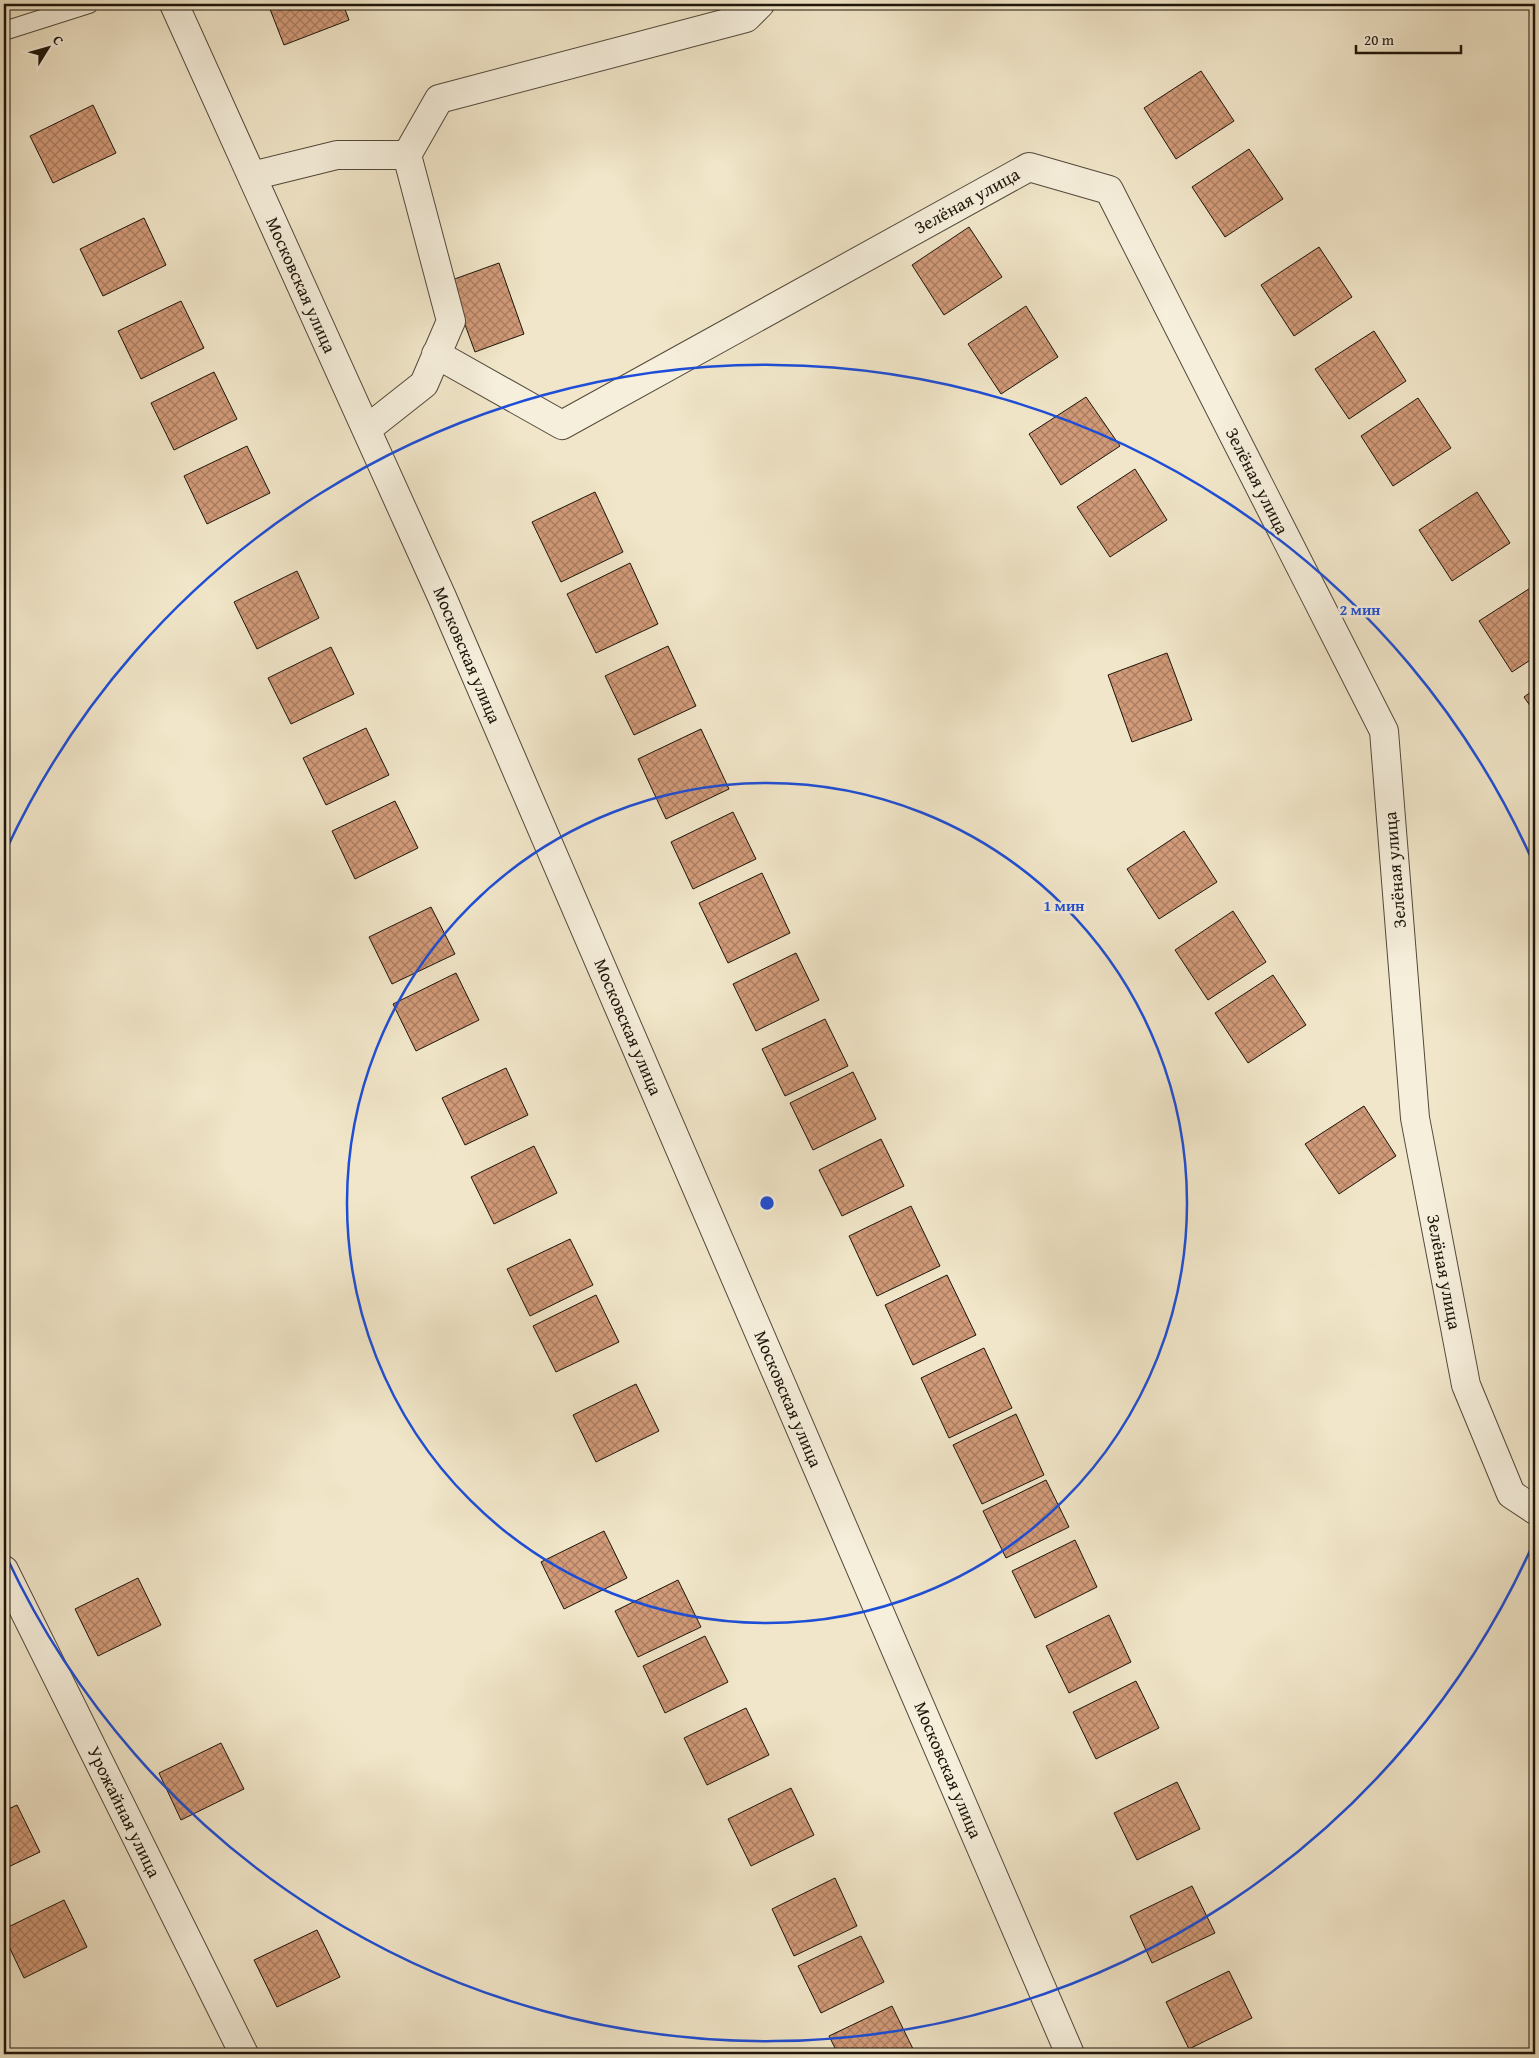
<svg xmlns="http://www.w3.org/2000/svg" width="1539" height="2058" font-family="'Gentium Book Plus',serif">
  <defs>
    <pattern id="building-cross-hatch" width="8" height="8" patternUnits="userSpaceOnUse" patternTransform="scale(1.25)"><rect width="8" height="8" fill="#d19a78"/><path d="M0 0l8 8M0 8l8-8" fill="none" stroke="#a97c61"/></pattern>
  </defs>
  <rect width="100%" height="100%" fill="#f1e6c9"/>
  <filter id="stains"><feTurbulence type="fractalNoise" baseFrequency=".004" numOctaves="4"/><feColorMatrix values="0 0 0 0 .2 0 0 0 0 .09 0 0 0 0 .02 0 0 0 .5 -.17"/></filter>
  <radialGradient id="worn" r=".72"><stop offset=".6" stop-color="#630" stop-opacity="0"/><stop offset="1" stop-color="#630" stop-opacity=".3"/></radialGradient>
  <path fill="url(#building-cross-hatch)" stroke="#1d150b" d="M 268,4 L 343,4 L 349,20 L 284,45 Z
    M 1201,71 L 1234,121 L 1176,159 L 1144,108 Z
    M 93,105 L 116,153 L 53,183 L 30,136 Z
    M 1249,149 L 1283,199 L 1225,237 L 1192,187 Z
    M 144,218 L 166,265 L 103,296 L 80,249 Z
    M 969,227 L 1002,277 L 944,315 L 912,265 Z
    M 1319,247 L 1352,297 L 1294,336 L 1261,285 Z
    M 499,263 L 524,334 L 475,352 L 449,281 Z
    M 181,301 L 204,348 L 141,379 L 118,331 Z
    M 1026,306 L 1058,357 L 1001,394 L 968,344 Z
    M 1374,331 L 1406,381 L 1349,419 L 1315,369 Z
    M 214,372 L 237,419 L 174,450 L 151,403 Z
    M 1086,397 L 1120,446 L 1061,485 L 1029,434 Z
    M 1418,398 L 1451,448 L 1393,486 L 1361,436 Z
    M 247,446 L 270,493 L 207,524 L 184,476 Z
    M 1135,469 L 1167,520 L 1110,557 L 1077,507 Z
    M 595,492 L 623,552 L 561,582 L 532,522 Z
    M 1477,492 L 1510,543 L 1452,581 L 1419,530 Z
    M 630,563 L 658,624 L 596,653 L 567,594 Z
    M 297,571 L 319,618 L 257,649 L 234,602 Z
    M 1535,585 L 1535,657 L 1512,672 L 1479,621 Z
    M 668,646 L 696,706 L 634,735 L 605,676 Z
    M 331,647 L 354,694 L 291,724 L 268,678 Z
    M 1167,653 L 1192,720 L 1132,742 L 1108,675 Z
    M 1535,689 L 1535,713 L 1524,697 Z
    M 366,728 L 389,775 L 326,805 L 303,758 Z
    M 701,729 L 729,789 L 666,819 L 638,759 Z
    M 395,801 L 418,848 L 355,879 L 332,831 Z
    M 733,812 L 756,859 L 693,889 L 671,842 Z
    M 1184,831 L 1217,882 L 1159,919 L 1127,869 Z
    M 762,873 L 790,933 L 728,963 L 699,903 Z
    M 431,907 L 455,954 L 392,984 L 369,937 Z
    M 1233,911 L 1266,962 L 1208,1000 L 1175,950 Z
    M 796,953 L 819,1000 L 756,1031 L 733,984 Z
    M 456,973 L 479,1020 L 416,1051 L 393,1004 Z
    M 1273,975 L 1306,1025 L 1248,1063 L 1215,1013 Z
    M 825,1019 L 848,1066 L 785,1096 L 762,1049 Z
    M 506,1068 L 528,1115 L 465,1145 L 442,1098 Z
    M 853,1072 L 876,1119 L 813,1150 L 790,1103 Z
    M 1364,1106 L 1396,1156 L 1339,1194 L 1305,1144 Z
    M 881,1139 L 904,1186 L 842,1216 L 819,1170 Z
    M 534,1146 L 557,1193 L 494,1224 L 471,1177 Z
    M 911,1206 L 940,1266 L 877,1296 L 849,1236 Z
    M 570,1239 L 593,1285 L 530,1316 L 507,1269 Z
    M 947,1275 L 976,1335 L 913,1365 L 885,1305 Z
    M 596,1295 L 619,1342 L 556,1372 L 533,1326 Z
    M 984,1348 L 1012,1408 L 949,1438 L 921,1378 Z
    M 636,1384 L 659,1431 L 596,1462 L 573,1415 Z
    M 1016,1414 L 1044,1475 L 982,1504 L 953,1445 Z
    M 1046,1480 L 1069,1527 L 1006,1558 L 983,1511 Z
    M 604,1531 L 627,1578 L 564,1609 L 541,1562 Z
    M 1075,1540 L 1097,1587 L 1035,1618 L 1012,1571 Z
    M 138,1578 L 161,1625 L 98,1656 L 75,1609 Z
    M 678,1580 L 701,1627 L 638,1657 L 615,1611 Z
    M 1109,1615 L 1131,1662 L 1069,1693 L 1046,1646 Z
    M 705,1636 L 728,1682 L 665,1713 L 643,1666 Z
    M 1136,1681 L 1159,1728 L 1096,1759 L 1073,1712 Z
    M 746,1708 L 769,1755 L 707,1785 L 684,1738 Z
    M 221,1743 L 244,1789 L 181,1820 L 159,1773 Z
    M 1177,1782 L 1200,1829 L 1137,1860 L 1114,1813 Z
    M 791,1788 L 814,1835 L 751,1866 L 728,1819 Z
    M 17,1805 L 40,1852 L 4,1869 L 4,1811 Z
    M 835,1878 L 857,1926 L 794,1956 L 772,1909 Z
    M 1192,1886 L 1215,1933 L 1152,1963 L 1130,1916 Z
    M 64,1900 L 87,1947 L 24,1978 L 4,1936 L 4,1929 Z
    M 317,1930 L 340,1977 L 277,2007 L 254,1960 Z
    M 861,1936 L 884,1982 L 821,2013 L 798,1966 Z
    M 1229,1971 L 1252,2018 L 1189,2049 L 1166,2002 Z
    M 892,2006 L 915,2053 L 912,2054 L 838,2054 L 829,2036 Z"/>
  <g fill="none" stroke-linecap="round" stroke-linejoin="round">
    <g stroke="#52493a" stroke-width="20">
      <path id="lane" d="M 4,31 L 89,4"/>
    </g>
    <g stroke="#52493a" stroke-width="30">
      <path id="street" d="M 174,4 L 442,597 L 1070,2054
        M 252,176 L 337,155 L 407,155
        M 436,354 L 562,425 L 1029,167 L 1109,190 L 1384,731 L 1415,1118 L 1466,1385 L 1511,1494 L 1535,1510
        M 367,429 L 424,384 L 451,321 L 407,155 L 439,99 L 746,18 L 760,4
        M 4,1570 L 244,2054"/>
    </g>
    <use href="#lane" stroke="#f6efdc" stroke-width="18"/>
    <use href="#street" stroke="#f6efdc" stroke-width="28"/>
  </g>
  <g fill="none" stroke="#1d4ed8" stroke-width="2.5">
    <circle cx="767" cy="1203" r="420"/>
    <path d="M1533 1544A839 839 0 0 1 7 1558M7 848A839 839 0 0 1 1533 862"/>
  </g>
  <g text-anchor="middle" stroke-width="5" stroke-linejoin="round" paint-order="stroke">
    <g font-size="18" fill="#1d150b" stroke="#f6efdc">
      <text transform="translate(967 201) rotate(-29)" y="6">Зелёная улица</text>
      <text transform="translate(301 285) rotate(66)" y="6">Московская улица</text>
      <text transform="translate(1257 481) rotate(63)" y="6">Зелёная улица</text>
      <text transform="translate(467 655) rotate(67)" y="6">Московская улица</text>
      <text transform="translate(1395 870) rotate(-95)" y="6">Зелёная улица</text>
      <text transform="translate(628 1027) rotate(67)" y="6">Московская улица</text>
      <text transform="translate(1444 1272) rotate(79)" y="6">Зелёная улица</text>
      <text transform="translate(788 1399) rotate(67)" y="6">Московская улица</text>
      <text transform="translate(948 1770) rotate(67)" y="6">Московская улица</text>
      <text transform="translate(124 1812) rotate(64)" y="6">Урожайная улица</text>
    </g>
  </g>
  <circle cx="767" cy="1203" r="8" fill="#1d4ed8" stroke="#f6efdc" stroke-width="2.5"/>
  <g font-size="15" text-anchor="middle" font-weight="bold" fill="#1d4ed8" stroke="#f6efdc" stroke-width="5" stroke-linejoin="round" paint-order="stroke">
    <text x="1360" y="615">2 мин</text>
    <text x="1064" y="911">1 мин</text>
  </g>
  <rect width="1539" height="2058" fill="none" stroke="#f1e6c9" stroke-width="20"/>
  <rect x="5" y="5" width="1529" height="2048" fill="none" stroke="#1d150b" stroke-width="2.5"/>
  <rect x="10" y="10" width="1519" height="2038" fill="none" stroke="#1d150b"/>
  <g transform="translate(48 48) rotate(53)" stroke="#f6efdc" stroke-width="4" paint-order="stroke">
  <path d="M0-4L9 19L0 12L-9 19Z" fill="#1d150b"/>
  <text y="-8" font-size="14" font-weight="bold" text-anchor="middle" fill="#1d150b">С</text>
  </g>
  <path d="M1356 45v8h105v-8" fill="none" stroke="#1d150b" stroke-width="2.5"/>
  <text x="1364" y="45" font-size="15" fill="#1d150b" stroke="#f6efdc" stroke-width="4" paint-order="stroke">20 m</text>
  <rect width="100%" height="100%" filter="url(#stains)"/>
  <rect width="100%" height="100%" fill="url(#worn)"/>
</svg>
